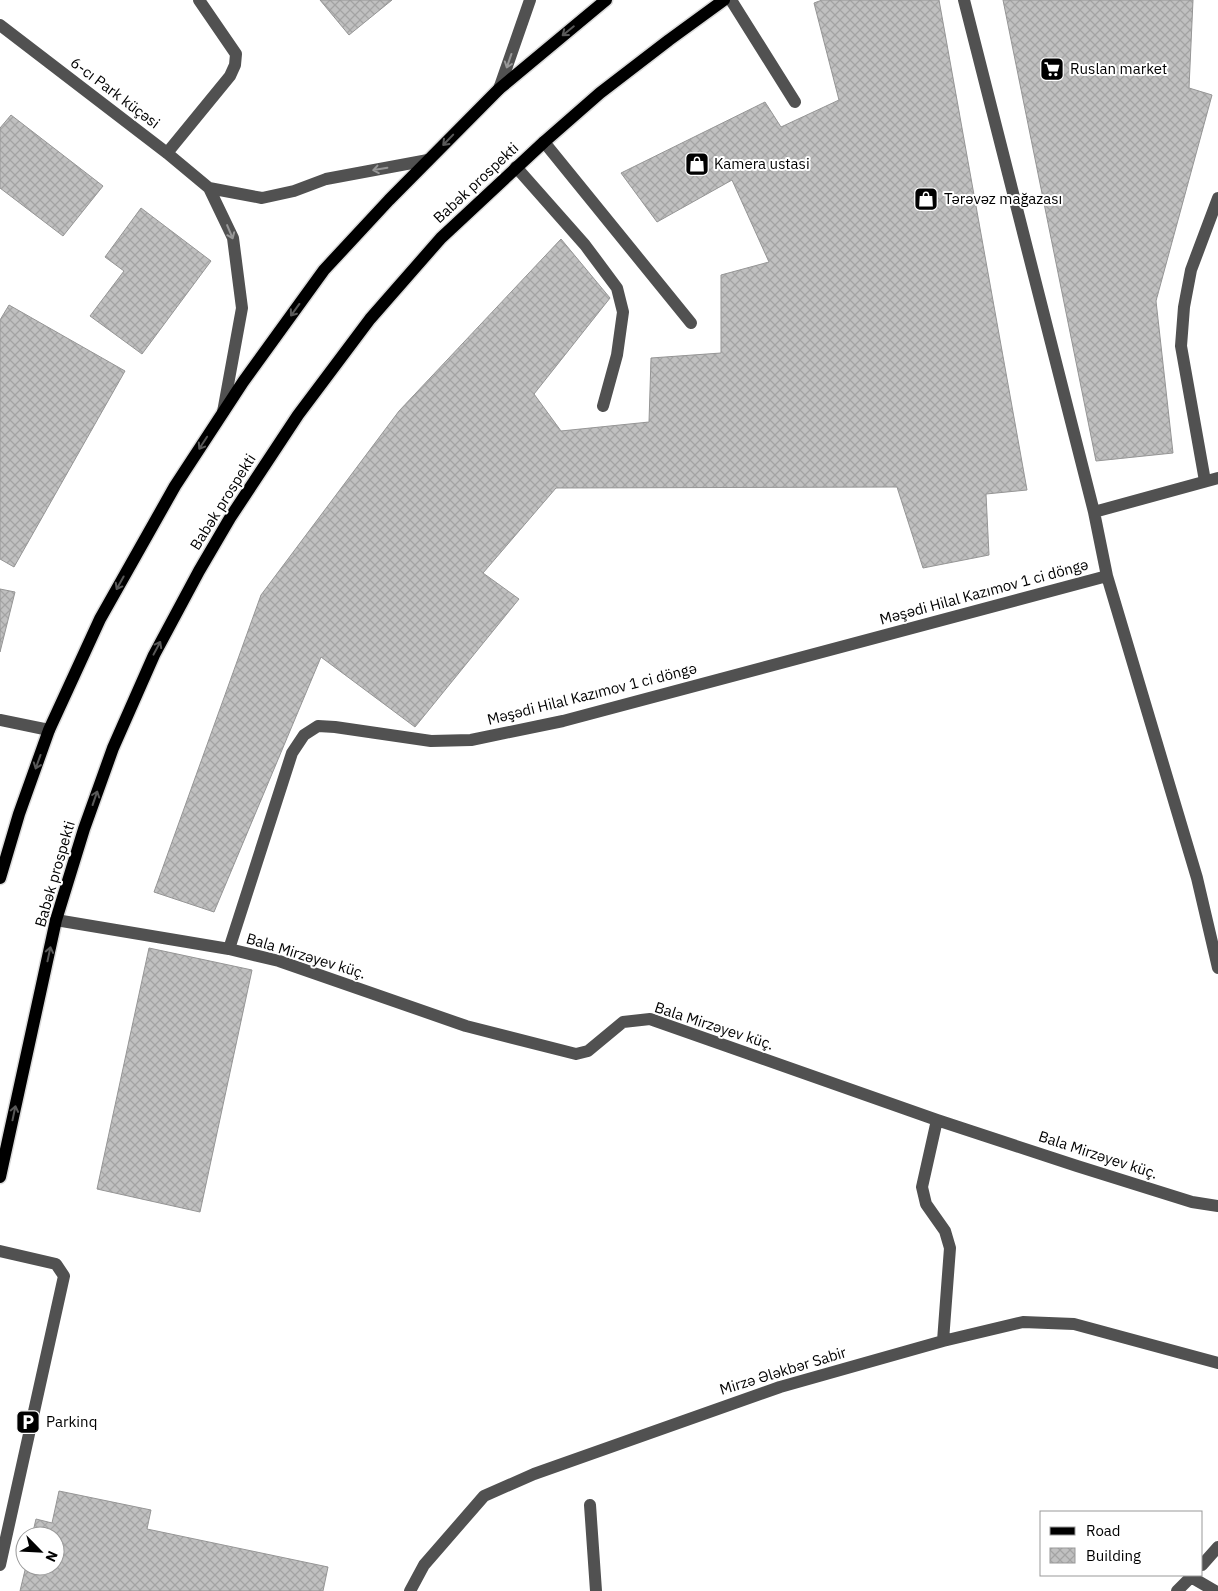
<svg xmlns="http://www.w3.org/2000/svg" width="1218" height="1591" font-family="'IBM Plex Sans',sans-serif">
  <defs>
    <pattern id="building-cross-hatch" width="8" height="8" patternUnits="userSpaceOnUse" patternTransform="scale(1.25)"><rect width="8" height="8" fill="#c0c0c0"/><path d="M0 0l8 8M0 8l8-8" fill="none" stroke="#a3a3a3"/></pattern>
  </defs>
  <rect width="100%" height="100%" fill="#fff"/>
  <path fill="url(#building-cross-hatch)" stroke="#959595" d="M 320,0 L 392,0 L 349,35 Z
    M 822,0 L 939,0 L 1027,490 L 986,494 L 989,555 L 923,568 L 897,487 L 556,488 L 483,573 L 519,599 L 415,727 L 321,657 L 214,912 L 154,892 L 261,595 L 399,411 L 561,239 L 610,298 L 534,394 L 561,431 L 649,422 L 651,358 L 721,353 L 721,275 L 769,262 L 732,180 L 657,222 L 621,173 L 765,102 L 781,127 L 839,100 L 814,3 Z
    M 1003,0 L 1193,0 L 1189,88 L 1212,95 L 1156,301 L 1173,453 L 1096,461 Z
    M 11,115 L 103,186 L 63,236 L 0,188 L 0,128 Z
    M 141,208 L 211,261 L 142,354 L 90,316 L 124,271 L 105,257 Z
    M 9,305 L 125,371 L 14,567 L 0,559 L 0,320 Z
    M 0,589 L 15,592 L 0,652 Z
    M 149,948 L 252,970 L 200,1212 L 97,1189 Z
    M 59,1491 L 151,1510 L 147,1529 L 328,1567 L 323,1591 L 20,1591 L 26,1566 L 55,1566 L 55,1536 L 32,1536 L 36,1519 L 52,1523 Z"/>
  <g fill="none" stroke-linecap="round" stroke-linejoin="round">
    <g stroke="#dbdbdb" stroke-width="15">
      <path id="major" d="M 0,878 L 19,814 L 49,730 L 100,619 L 175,486 L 243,382 L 324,270 L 389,200 L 499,89 L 606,0
        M 0,1177 L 56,920 L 84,829 L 113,748 L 154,655 L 199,571 L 230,518 L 298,415 L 370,319 L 441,238 L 544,142 L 600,93 L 669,40 L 724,0"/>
    </g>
    <path stroke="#515151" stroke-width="12" d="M 731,0 L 795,102
      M 964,0 L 1094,512 L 1107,576 L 1197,878 L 1218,968
      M 0,25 L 167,153 L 209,188 L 233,238 L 242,308 L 223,412
      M 499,89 L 530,0
      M 544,142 L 691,323
      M 167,153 L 230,76 L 235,65 L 236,54 L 199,0
      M 516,167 L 585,245 L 617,288 L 623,312 L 617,355 L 603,406
      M 209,188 L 262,198 L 294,191 L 326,179 L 428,160
      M 1205,481 L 1181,346 L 1184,307 L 1191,270 L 1218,198
      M 1094,512 L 1218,478
      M 0,720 L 49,730
      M 56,920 L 229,949 L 279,961 L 466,1026 L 576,1054 L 588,1051 L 623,1022 L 650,1019 L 937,1120 L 1077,1166 L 1192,1202 L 1218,1206
      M 229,949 L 292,753 L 304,735 L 318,726 L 335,727 L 431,741 L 471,740 L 563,721 L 1107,576
      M 937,1120 L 922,1187 L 926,1204 L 945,1231 L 950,1248 L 943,1341
      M 0,1251 L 56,1264 L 64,1276 L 0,1565
      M 590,1505 L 596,1591
      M 1202,1565 L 1218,1547
      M 1191,1577 L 1215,1591
      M 410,1591 L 424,1565 L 484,1496 L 534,1474 L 780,1387 L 943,1341 L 1023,1322 L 1074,1324 L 1218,1363
      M 1177,1591 L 1193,1575"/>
    <use href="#major" stroke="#000" stroke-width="12"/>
  </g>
  <defs><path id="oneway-shaft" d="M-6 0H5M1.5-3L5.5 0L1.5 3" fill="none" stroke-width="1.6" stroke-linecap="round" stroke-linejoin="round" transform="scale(1.25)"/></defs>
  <g stroke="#595959">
    <use href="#oneway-shaft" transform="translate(568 31) rotate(141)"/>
    <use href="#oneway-shaft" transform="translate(448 140) rotate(134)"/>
    <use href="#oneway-shaft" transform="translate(295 310) rotate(126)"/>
    <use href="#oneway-shaft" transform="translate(203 443) rotate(123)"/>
    <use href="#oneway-shaft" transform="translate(120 583) rotate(119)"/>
    <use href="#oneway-shaft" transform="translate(157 648) rotate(-62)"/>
    <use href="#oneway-shaft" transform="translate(38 762) rotate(110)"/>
    <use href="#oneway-shaft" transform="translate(95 798) rotate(-71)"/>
    <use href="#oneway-shaft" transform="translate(49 954) rotate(-78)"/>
    <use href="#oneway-shaft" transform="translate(14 1113) rotate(-78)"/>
  </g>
  <g stroke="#979797">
    <use href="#oneway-shaft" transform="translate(509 61) rotate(109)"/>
    <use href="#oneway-shaft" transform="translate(380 169) rotate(170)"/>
    <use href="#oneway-shaft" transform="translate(230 232) rotate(67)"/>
  </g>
  <defs>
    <g id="supermarket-square" transform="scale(1.25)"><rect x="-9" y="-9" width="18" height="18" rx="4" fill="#000" stroke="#fff"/><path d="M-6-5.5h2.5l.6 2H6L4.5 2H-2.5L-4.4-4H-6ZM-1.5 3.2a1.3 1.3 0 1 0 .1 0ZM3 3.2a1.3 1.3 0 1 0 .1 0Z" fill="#fff"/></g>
    <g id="shop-square" transform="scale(1.25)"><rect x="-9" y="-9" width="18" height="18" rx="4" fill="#000" stroke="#fff"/><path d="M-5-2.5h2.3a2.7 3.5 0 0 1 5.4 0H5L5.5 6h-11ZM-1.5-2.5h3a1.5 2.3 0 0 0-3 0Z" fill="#fff"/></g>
    <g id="parking-square" transform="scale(1.25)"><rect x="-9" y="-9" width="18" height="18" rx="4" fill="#000" stroke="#fff"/><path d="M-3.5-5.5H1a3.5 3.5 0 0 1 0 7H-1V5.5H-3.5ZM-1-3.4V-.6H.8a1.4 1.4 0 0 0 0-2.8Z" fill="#fff"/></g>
  </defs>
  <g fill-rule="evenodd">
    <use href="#supermarket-square" x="1052" y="69"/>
    <use href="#shop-square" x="697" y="164"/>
    <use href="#shop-square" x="926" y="199"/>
    <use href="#parking-square" x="28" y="1422"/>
  </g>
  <g text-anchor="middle" stroke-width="4" stroke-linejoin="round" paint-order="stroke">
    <g font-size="15" fill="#000" stroke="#fff" text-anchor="start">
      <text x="1070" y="74">Ruslan market</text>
      <text x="714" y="169">Kamera ustasi</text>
      <text x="944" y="204">Tərəvəz mağazası</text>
      <text x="46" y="1427">Parkinq</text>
    </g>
    <g font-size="15" fill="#000" stroke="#fff">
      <text transform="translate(115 93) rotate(37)" y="5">6-cı Park küçəsi</text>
      <text transform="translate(476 183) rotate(-43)" y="5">Babək prospekti</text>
      <text transform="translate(223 502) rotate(-58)" y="5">Babək prospekti</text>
      <text transform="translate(984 592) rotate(-15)" y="5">Məşədi Hilal Kazımov 1 ci döngə</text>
      <text transform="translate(592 694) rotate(-14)" y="5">Məşədi Hilal Kazımov 1 ci döngə</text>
      <text transform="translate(55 874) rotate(-74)" y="5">Babək prospekti</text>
      <text transform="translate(306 956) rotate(17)" y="5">Bala Mirzəyev küç.</text>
      <text transform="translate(714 1026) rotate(18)" y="5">Bala Mirzəyev küç.</text>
      <text transform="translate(1098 1155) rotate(18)" y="5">Bala Mirzəyev küç.</text>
      <text transform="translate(783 1371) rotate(-17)" y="5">Mirzə Ələkbər Sabir</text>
    </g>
  </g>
  <rect x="1040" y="1511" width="162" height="65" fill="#ffffff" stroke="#999999"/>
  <rect x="1050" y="1527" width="25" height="8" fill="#000000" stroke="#999999"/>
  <text x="1086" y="1536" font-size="15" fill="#000000">Road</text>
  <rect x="1050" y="1548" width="25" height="15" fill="url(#building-cross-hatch)" stroke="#999999"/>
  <text x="1086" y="1561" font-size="15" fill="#000000">Building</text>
  <g transform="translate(40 1551) rotate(114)"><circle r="24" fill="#ffffff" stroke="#999999"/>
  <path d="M0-4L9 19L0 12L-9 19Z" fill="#000000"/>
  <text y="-8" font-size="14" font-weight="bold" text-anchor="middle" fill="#000000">N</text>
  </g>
</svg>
